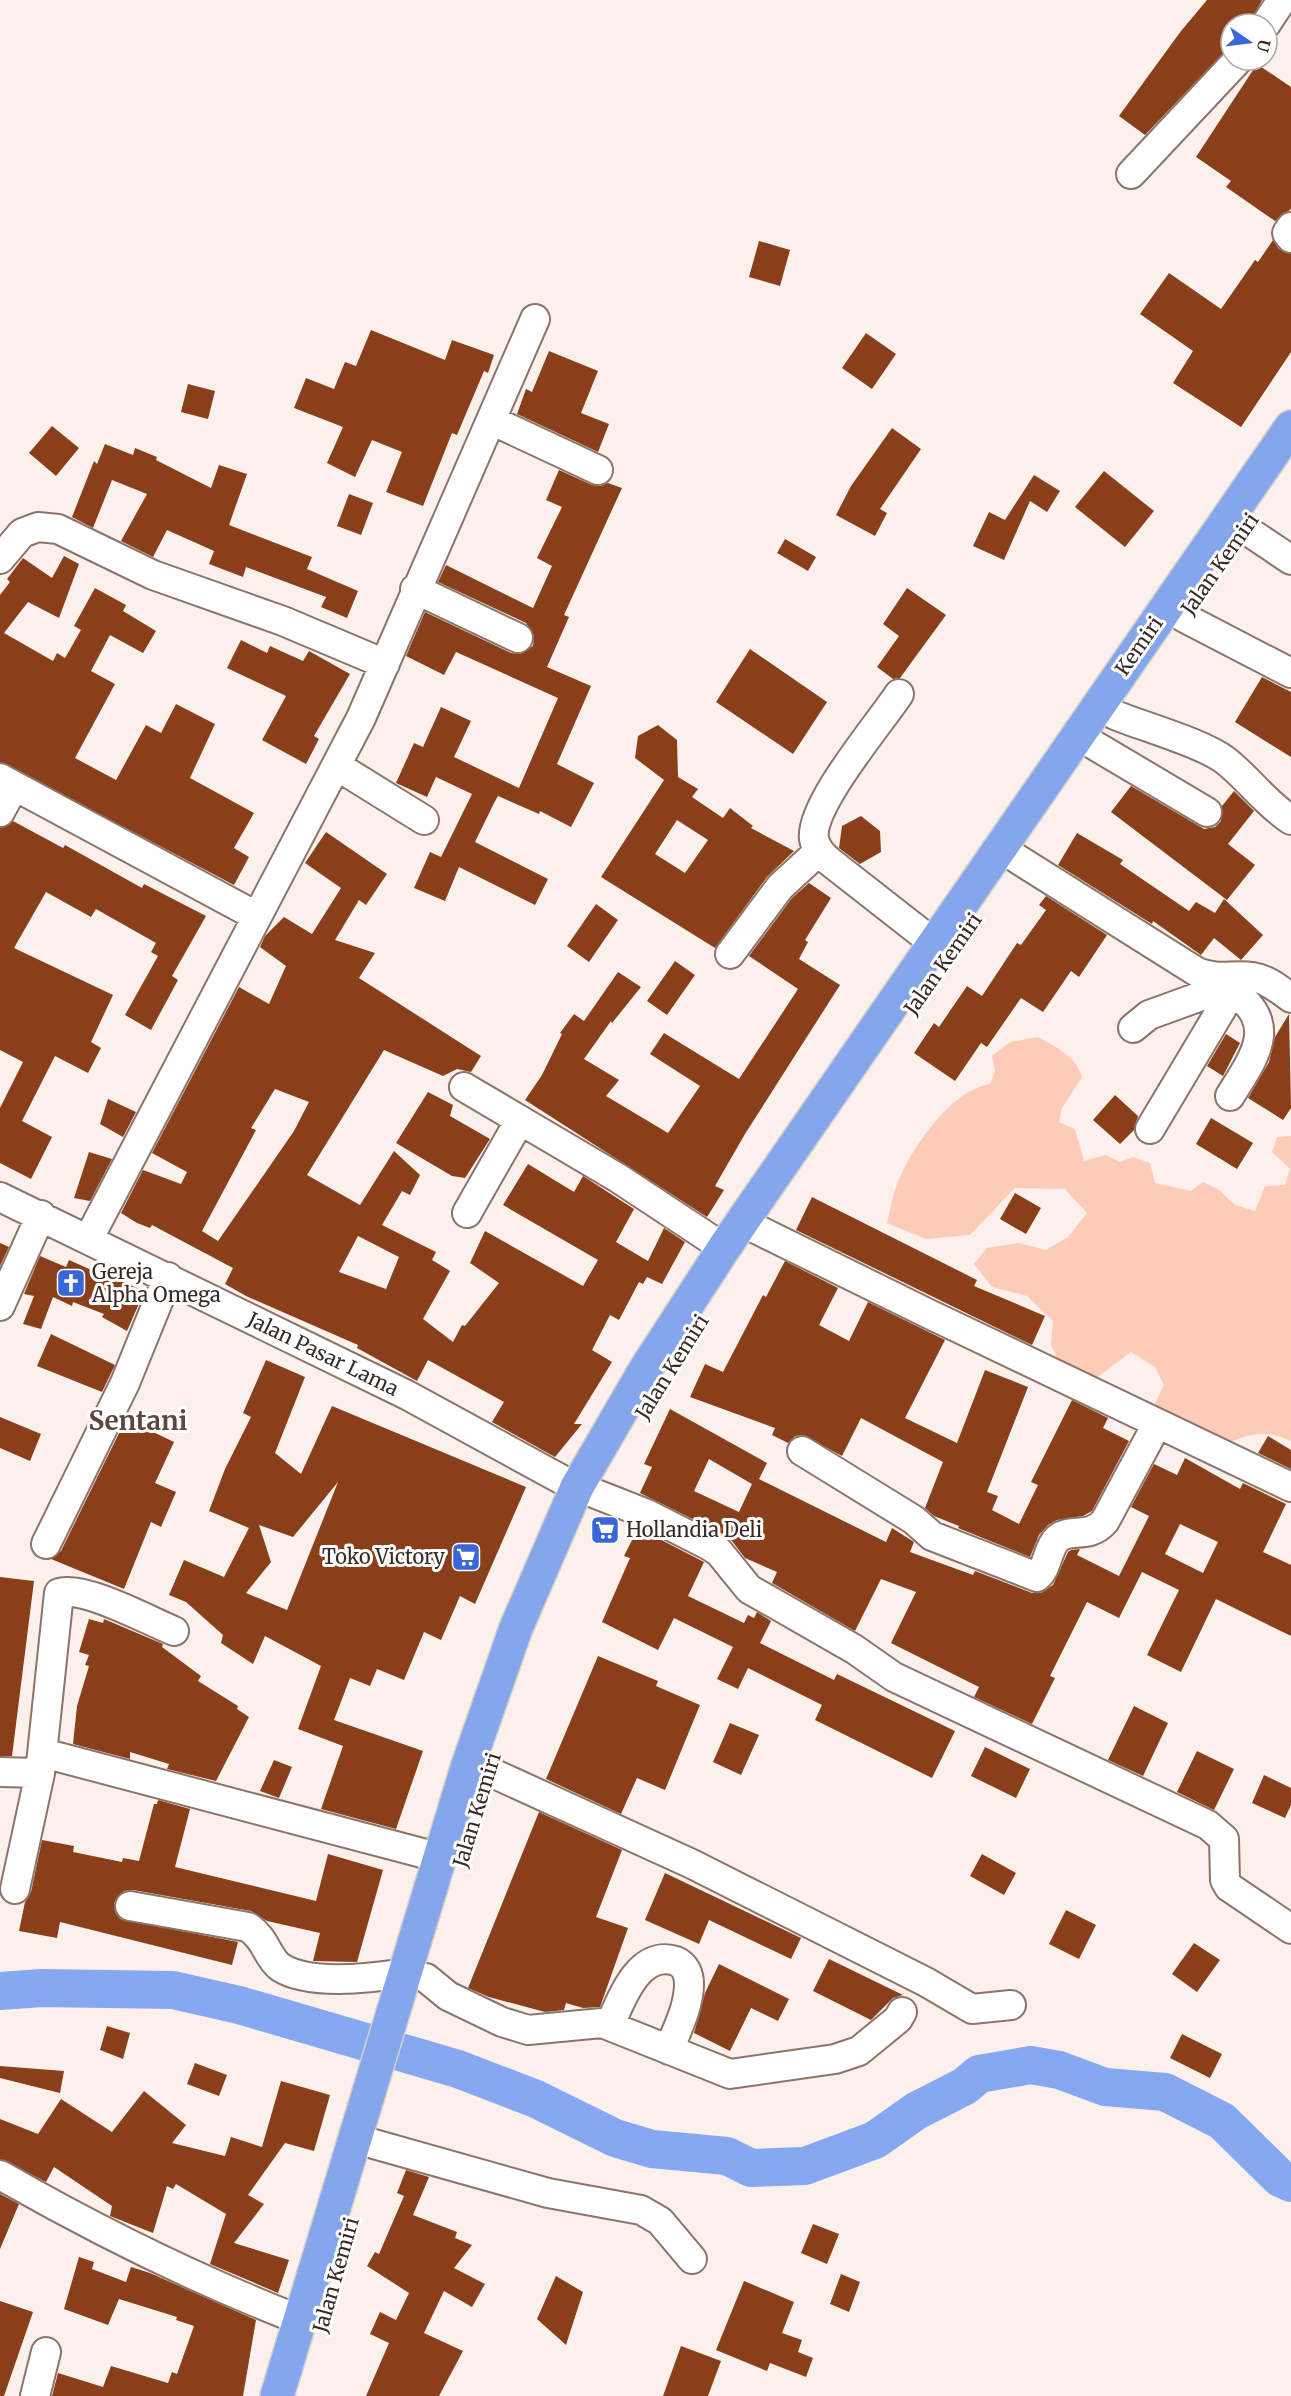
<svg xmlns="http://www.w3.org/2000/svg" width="1291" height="2396" font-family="Merriweather,serif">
  <rect width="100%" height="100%" fill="#fcf0ec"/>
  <path fill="#fcccb8" d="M 1038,1037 C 1057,1048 1075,1055 1082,1077 L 1062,1108 L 1059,1122 L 1075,1129 L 1084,1161 L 1106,1155 L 1120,1162 L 1133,1157 L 1150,1163 L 1155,1183 L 1191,1191 L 1203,1182 L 1219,1190 L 1235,1205 L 1255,1211 L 1265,1186 L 1285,1185 L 1290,1169 L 1272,1152 L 1277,1137 L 1291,1136 L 1291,1441 C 1262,1428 1248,1434 1220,1447 L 1152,1410 L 1164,1385 L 1155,1367 L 1131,1352 L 1090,1383 L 1063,1371 L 1051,1345 L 1053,1321 L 1027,1296 L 992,1287 L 974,1264 L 987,1248 L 1018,1243 L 1046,1250 L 1068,1237 L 1087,1213 L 1065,1189 L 1015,1188 L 970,1235 L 926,1239 L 887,1223 C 890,1211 892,1198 896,1187 C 910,1150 949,1091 990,1084 L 995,1071 L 992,1056 L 1010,1042 Z"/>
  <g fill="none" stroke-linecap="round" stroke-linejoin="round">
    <path stroke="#85a8f1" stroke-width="38" d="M 0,1991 L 42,1988 L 173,1990 L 239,2005 L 458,2069 L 536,2099 L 615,2138 L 652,2149 L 727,2156 L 751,2168 L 805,2166 L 875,2140 L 916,2111 L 965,2086 L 979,2074 L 1031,2065 L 1059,2070 L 1105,2087 L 1165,2092 L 1222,2121 L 1280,2178 L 1291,2183"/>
  </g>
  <path fill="#893f1a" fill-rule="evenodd" d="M 1207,0 L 1262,0 L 1250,24 L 1231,24 L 1231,45 L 1145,135 L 1119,116 L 1181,31 Z
    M 1257,64 L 1291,87 L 1291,209 L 1275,221 L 1226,187 L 1231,181 L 1196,157 Z
    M 1273,240 L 1279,249 L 1291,254 L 1291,352 L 1241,427 L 1173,383 L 1193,351 L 1140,314 L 1169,273 L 1221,309 L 1255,260 L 1258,262 Z
    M 759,241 L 790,250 L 780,286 L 749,277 Z
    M 371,330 L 445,360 L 452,340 L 494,355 L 488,373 L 484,371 L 457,435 L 452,433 L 423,506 L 386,492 L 402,452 L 372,440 L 355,477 L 327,463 L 343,427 L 294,408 L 306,378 L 334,389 L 345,362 L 356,366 Z
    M 866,333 L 896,354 L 872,389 L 842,368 Z
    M 549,351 L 598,371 L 581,413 L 609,424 L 598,452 L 517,414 L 526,389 L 532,392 Z
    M 188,384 L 215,391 L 208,419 L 181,412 Z
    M 52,426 L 79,448 L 56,476 L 29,453 Z
    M 892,428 L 921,449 L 880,509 L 887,513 L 875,536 L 836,515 L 851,486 Z
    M 105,444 L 133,455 L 135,448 L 157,457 L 156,460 L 211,488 L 219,465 L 247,474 L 229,525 L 312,557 L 307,569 L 358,591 L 347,618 L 321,607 L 326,597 L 246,567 L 243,577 L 209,564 L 214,551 L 167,530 L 153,557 L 121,541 L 147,494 L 112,480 L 93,528 L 72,517 L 94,461 L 97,464 Z
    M 559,470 L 592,485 L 600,486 L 608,483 L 622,488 L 564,615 L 569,617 L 547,667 L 591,686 L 557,764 L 594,783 L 571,827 L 540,811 L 539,814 L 498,796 L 494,803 L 475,842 L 548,879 L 535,905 L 459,867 L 445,901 L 414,888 L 430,852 L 441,857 L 472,794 L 436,777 L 427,797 L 396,783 L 414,743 L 423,747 L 441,707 L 471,721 L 454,757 L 519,788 L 558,698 L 456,652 L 444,675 L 406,656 L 425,612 L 511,653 L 520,654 L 533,646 L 534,636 L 526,623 L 438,582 L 446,565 L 533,608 L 552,566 L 537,558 L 562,507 L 546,500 Z
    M 1104,471 L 1154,511 L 1125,547 L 1075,507 Z
    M 1034,475 L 1060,491 L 1047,512 L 1030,501 L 1004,560 L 973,546 L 989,512 L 1005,520 Z
    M 349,494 L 373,503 L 361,535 L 337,526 Z
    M 785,539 L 816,557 L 808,571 L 777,553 Z
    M 64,556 L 79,564 L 59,618 L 28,602 L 4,633 L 53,661 L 57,653 L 65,658 L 81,630 L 74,626 L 95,588 L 126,605 L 123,611 L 156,631 L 143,653 L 110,635 L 91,671 L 115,684 L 75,758 L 116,780 L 146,725 L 161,733 L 176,704 L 215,724 L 190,778 L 254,813 L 234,848 L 249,857 L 234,885 L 0,762 L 0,595 L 10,582 L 7,579 L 23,558 L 52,578 Z
    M 907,588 L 946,615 L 900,678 L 893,679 L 877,667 L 899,636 L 883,624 Z
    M 241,640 L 267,653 L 270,646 L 303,661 L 309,651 L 350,674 L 314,736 L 319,739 L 306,764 L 262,740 L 286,696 L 227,668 Z
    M 750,649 L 827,702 L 793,754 L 716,702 Z
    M 1262,677 L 1291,692 L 1291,757 L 1235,722 Z
    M 658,725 L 677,740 L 678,777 L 698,789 L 692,797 L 723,818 L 730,808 L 753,826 L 751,828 L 794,851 L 767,877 L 715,948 L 601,877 L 664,780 L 635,758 L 638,736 ZM 677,820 L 708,840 L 685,873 L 655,854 Z
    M 1131,786 L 1204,829 L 1215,827 L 1221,821 L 1222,806 L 1234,791 L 1254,811 L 1228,844 L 1255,865 L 1227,900 L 1111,812 Z
    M 861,816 L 880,831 L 881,852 L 860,864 L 839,848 L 842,826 Z
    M 13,821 L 63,848 L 65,845 L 142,888 L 144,884 L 206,916 L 172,976 L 178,980 L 151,1030 L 125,1015 L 158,956 L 151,952 L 156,943 L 96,909 L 91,917 L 46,892 L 14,948 L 113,995 L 91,1042 L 101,1048 L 88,1073 L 55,1056 L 22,1121 L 52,1137 L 31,1179 L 0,1163 L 0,1108 L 23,1062 L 0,1050 L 0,828 Z
    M 326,832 L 387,874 L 366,905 L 359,900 L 335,940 L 375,953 L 359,978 L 481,1056 L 471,1072 L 457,1069 L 443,1076 L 384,1050 L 307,1175 L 360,1205 L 394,1151 L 420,1175 L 410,1195 L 402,1191 L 382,1225 L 436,1252 L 432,1260 L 450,1271 L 423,1319 L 453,1342 L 462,1325 L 465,1326 L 499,1283 L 470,1263 L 485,1231 L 583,1286 L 598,1260 L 503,1205 L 528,1164 L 574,1192 L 583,1176 L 634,1209 L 616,1242 L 648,1261 L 664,1228 L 685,1242 L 662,1284 L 647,1277 L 643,1284 L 639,1282 L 619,1320 L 610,1315 L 592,1350 L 612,1362 L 574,1424 L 582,1424 L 555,1457 L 492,1422 L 504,1402 L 428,1360 L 417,1381 L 357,1348 L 358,1345 L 246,1296 L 225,1284 L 233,1268 L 152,1225 L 150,1228 L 137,1223 L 121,1213 L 143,1170 L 181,1184 L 187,1172 L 152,1153 L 239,987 L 269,1004 L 286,966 L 260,947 L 265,936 L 284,917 L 312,934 L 341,888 L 305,863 ZM 275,1089 L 309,1102 L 294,1131 L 218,1241 L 202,1231 L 256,1130 L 251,1128 ZM 358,1236 L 399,1257 L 386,1289 L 339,1272 Z
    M 1077,833 L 1123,860 L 1120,864 L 1189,911 L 1196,902 L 1215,913 L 1224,899 L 1263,935 L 1241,960 L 1214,938 L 1201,955 L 1153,921 L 1152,924 L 1058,865 Z
    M 809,883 L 831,898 L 805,940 L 808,942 L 799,959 L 840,985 L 745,1134 L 715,1186 L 724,1190 L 707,1217 L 525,1100 L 542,1075 L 562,1034 L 560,1033 L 574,1014 L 584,1021 L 618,972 L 641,987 L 612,1023 L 611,1021 L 584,1059 L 619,1080 L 606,1096 L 668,1133 L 700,1086 L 650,1054 L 664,1033 L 739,1079 L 798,989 L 749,956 L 792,898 Z
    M 1046,896 L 1107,935 L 1079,977 L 1071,971 L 1043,1012 L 1021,998 L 987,1047 L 981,1043 L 955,1081 L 914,1053 L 934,1023 L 939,1027 L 967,986 L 982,996 L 1017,943 L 1021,945 L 1046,910 L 1039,905 Z
    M 596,904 L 618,920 L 589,962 L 567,946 Z
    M 675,961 L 695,975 L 667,1015 L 647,1001 Z
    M 1289,1014 L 1291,1108 L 1283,1120 L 1248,1098 L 1269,1062 L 1275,1037 Z
    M 1226,1034 L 1240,1043 L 1223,1076 L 1207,1066 Z
    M 428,1092 L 453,1105 L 450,1116 L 490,1139 L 465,1178 L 452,1176 L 396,1143 Z
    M 1115,1095 L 1138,1116 L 1134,1130 L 1120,1144 L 1093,1120 Z
    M 108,1099 L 136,1112 L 123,1137 L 100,1124 Z
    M 1211,1118 L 1253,1143 L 1237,1169 L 1196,1144 Z
    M 89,1152 L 112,1159 L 90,1201 L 74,1198 Z
    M 1015,1193 L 1041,1208 L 1026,1234 L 1000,1219 Z
    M 812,1197 L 977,1280 L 974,1286 L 1045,1316 L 1032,1345 L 796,1230 Z
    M 0,1243 L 9,1247 L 0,1266 Z
    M 40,1256 L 66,1267 L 69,1260 L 116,1281 L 117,1278 L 144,1292 L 127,1331 L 102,1317 L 104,1314 L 73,1302 L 72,1306 L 53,1297 L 41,1329 L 23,1324 L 34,1296 L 24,1294 Z
    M 785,1261 L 838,1288 L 819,1325 L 849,1341 L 868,1302 L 945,1340 L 905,1418 L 957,1443 L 985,1370 L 1028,1387 L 987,1492 L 998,1496 L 992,1510 L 1019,1524 L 1038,1485 L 1031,1482 L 1072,1400 L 1108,1418 L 1103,1428 L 1129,1441 L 1092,1511 L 1083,1516 L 1057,1520 L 1048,1525 L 1039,1535 L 1030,1557 L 958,1528 L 959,1526 L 934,1516 L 925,1508 L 943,1462 L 861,1418 L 842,1456 L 803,1435 L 795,1436 L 788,1443 L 772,1435 L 775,1428 L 690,1397 L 705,1364 L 723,1372 L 763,1295 L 766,1297 Z
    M 51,1334 L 115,1365 L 102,1392 L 37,1366 Z
    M 266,1360 L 305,1377 L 275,1453 L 301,1474 L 332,1406 L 526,1487 L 475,1604 L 460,1596 L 441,1640 L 424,1632 L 404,1680 L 377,1669 L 370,1686 L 350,1678 L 334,1720 L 423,1751 L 396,1829 L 321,1809 L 343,1746 L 298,1729 L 321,1666 L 265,1636 L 253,1664 L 221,1643 L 223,1635 L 186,1602 L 169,1595 L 184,1560 L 224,1577 L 249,1528 L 209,1511 L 225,1469 L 251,1417 L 243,1413 ZM 338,1482 L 287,1610 L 246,1593 L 271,1562 L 259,1525 L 293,1537 Z
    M 670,1409 L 767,1463 L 759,1479 L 886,1542 L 892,1528 L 914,1542 L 910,1552 L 973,1575 L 975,1571 L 1032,1593 L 1041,1593 L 1053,1585 L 1068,1552 L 1071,1550 L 1080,1549 L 1077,1555 L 1119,1576 L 1149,1516 L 1131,1507 L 1154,1464 L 1177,1475 L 1185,1458 L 1240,1489 L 1243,1483 L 1286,1504 L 1263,1552 L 1291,1565 L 1291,1636 L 1216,1599 L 1181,1672 L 1147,1655 L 1179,1590 L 1142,1572 L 1119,1618 L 1087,1602 L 1050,1676 L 1055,1678 L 1032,1724 L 974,1697 L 979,1687 L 891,1643 L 916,1592 L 881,1579 L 855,1631 L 772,1583 L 777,1572 L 745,1558 L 732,1541 L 719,1532 L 640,1493 L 652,1467 L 644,1464 ZM 709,1459 L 752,1484 L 739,1512 L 694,1491 ZM 1180,1524 L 1218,1542 L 1203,1573 L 1165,1554 Z
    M 0,1417 L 41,1434 L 30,1461 L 0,1448 Z
    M 126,1419 L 174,1442 L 155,1483 L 176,1492 L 161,1527 L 151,1522 L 124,1589 L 51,1559 L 61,1551 Z
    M 1268,1436 L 1291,1450 L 1291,1469 L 1258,1453 Z
    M 642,1530 L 704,1562 L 688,1596 L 744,1623 L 748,1615 L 754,1618 L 757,1612 L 771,1621 L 760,1643 L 834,1680 L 837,1674 L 955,1731 L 932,1778 L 815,1720 L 822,1705 L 748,1668 L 738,1689 L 717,1679 L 733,1647 L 674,1618 L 658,1650 L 602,1622 L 630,1558 L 624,1556 L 636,1532 L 640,1534 Z
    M 0,1577 L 34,1581 L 12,1756 L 0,1756 Z
    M 89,1619 L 103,1623 L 104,1619 L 163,1644 L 162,1647 L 201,1676 L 198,1681 L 238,1706 L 237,1709 L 249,1717 L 216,1781 L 167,1769 L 169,1764 L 130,1752 L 130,1759 L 73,1744 L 77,1706 L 89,1666 L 85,1665 L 89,1655 L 79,1652 Z
    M 598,1656 L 658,1681 L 656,1686 L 700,1705 L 665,1790 L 637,1778 L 621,1814 L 546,1779 Z
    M 1134,1706 L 1168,1723 L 1143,1776 L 1108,1760 Z
    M 730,1723 L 759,1735 L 741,1775 L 713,1762 Z
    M 985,1747 L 1030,1769 L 1016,1798 L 971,1776 Z
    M 1197,1751 L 1234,1769 L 1214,1810 L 1177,1792 Z
    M 274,1760 L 292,1767 L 279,1798 L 260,1791 Z
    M 1264,1775 L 1291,1788 L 1291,1805 L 1285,1818 L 1252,1803 Z
    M 158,1800 L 190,1809 L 175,1867 L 316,1901 L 328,1854 L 383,1870 L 357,1962 L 313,1961 L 320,1933 L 267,1921 L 251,1911 L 133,1890 L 124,1891 L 114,1903 L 115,1912 L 120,1919 L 238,1942 L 232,1965 L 60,1922 L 57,1938 L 19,1931 L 25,1902 L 31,1892 L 42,1840 L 74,1846 L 73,1852 L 122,1862 L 123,1858 L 139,1861 L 154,1804 L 157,1804 Z
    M 539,1812 L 622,1850 L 596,1917 L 628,1928 L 600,2007 L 583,2008 L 566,2003 L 564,2010 L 545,2012 L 489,1997 L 468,1988 Z
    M 982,1854 L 1016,1873 L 1004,1895 L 970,1876 Z
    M 665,1873 L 801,1938 L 791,1959 L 709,1920 L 699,1944 L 645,1920 Z
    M 1066,1910 L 1096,1925 L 1079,1959 L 1049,1944 Z
    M 1194,1943 L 1220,1960 L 1197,1992 L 1172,1974 Z
    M 829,1959 L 903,1995 L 893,1998 L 871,2020 L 813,1991 Z
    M 719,1964 L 789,1999 L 778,2021 L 751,2008 L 730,2051 L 694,2033 L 705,1993 Z
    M 107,2026 L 130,2033 L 123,2059 L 100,2050 Z
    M 1182,2034 L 1222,2054 L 1210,2078 L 1170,2058 Z
    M 195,2063 L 227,2075 L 219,2096 L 187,2084 Z
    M 0,2066 L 64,2071 L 60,2093 L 0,2078 Z
    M 281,2081 L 330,2095 L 314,2151 L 285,2143 L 248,2195 L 264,2204 L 234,2243 L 289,2260 L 278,2293 L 210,2264 L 226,2214 L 176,2184 L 173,2189 L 167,2186 L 153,2233 L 110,2216 L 112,2206 L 54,2167 L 46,2182 L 0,2159 L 0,2119 L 38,2134 L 61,2099 L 112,2132 L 144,2091 L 186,2125 L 172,2143 L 225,2156 L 231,2137 L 262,2147 Z
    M 406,2170 L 429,2177 L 413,2215 L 457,2232 L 455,2238 L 472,2245 L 454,2268 L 485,2284 L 472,2307 L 444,2291 L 424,2333 L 463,2351 L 439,2396 L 366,2396 L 389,2343 L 370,2334 L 380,2312 L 396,2320 L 409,2293 L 367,2266 L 375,2252 L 379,2254 L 404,2196 L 397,2193 Z
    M 0,2194 L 19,2204 L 0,2249 Z
    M 813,2224 L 839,2234 L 827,2264 L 801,2253 Z
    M 79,2257 L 94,2262 L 92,2269 L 126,2282 L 131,2267 L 150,2273 L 256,2320 L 243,2396 L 52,2396 L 58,2373 L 103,2387 L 111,2366 L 168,2383 L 172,2372 L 177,2374 L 194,2326 L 176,2320 L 177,2317 L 119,2299 L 108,2325 L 64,2309 Z
    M 841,2274 L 860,2282 L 849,2312 L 830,2304 Z
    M 556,2276 L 583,2292 L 566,2345 L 537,2319 Z
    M 744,2281 L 794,2302 L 782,2333 L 802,2340 L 798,2352 L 813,2358 L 806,2377 L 770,2363 L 767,2371 L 716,2350 Z
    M 0,2301 L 33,2312 L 4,2396 L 0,2396 Z
    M 681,2346 L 721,2361 L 708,2396 L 663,2396 Z"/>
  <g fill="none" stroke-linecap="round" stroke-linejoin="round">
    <g stroke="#8d746a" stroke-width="32">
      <path id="minor" d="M 1266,24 L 1282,0
        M 1131,174 L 1238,60
        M 1291,227 L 1287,233 L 1291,238
        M 491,420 L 598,470
        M 1245,529 L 1291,560
        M 0,559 L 22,533 L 38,527 L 58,529 L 153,575 L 283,621 L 385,664
        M 415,589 L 518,638
        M 1183,617 L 1291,673
        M 899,694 C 880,723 809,806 814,839 C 816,849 822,855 829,861 L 935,944
        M 1115,715 C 1144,727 1203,743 1226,761 C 1250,780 1264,802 1291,820
        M 1094,745 L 1207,812
        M 337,766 L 424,820
        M 0,778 L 256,916
        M 0,812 L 14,786
        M 1016,858 L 1197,972 C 1219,981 1232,974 1253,977 C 1267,979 1280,990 1291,998
        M 730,954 L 780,887 L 819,851
        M 1133,1028 L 1149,1015 L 1204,995 L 1217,978
        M 464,1087 L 618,1178 L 724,1248
        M 1230,1096 C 1254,1057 1280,1025 1233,991
        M 1150,1129 L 1240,978
        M 0,1197 L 407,1395 L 568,1483 L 647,1514 L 710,1546 L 719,1552 L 749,1589 L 854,1649 L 894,1677 L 1208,1825 L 1224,1839 L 1225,1880 L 1229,1887 L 1291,1929
        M 467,1213 L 520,1120
        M 742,1222 L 929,1314 L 1291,1487
        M 89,1238 L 361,718 L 535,319
        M 0,1306 L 41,1215
        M 802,1451 L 914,1520 L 932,1536 L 1037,1577 C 1048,1568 1047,1549 1057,1539 C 1070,1527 1089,1540 1105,1521 L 1157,1424
        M 46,1544 L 125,1383 L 168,1277
        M 43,1753 L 441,1858
        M 488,1771 L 692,1864 L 926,1982 L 972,2009 L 1011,2005
        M 0,1772 L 40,1773
        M 15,1889 L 40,1773 L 59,1593 C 84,1585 149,1621 174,1631
        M 130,1906 L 248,1927 C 266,1939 267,1957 280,1967 C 309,1986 373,1978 405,1973
        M 426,1978 L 448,1996 L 502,2022 L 528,2030 L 602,2023 L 730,2074 L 835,2059 L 859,2051 L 898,2019 L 902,2012
        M 610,2025 C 621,1999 639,1949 676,1961 C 685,1965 689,1974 689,1984 C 689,2007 677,2029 669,2050
        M 356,2139 L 548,2193 L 641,2210 L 660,2221 L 692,2259
        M 0,2175 C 96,2230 197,2280 300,2320
        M 35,2396 L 46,2352"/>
    </g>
    <g stroke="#d3d0cf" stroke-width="36">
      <path id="highway" d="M 277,2396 L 467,1768 L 516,1628 L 577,1487 L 645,1370 L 724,1248 L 1291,427"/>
    </g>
    <use href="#minor" stroke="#fff" stroke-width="28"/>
    <use href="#highway" stroke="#86a6eb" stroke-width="33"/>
  </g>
  <defs>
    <g id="church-square" transform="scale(1.5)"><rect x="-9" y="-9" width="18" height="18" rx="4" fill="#3967d7" stroke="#fff"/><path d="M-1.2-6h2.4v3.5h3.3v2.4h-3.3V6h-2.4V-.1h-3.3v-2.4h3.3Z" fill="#fff"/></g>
    <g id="supermarket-square" transform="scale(1.5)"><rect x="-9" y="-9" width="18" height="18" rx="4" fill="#3967d7" stroke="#fff"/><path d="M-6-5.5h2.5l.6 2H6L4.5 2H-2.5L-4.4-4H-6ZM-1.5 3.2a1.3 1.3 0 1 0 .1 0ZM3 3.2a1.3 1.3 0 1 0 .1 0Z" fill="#fff"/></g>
  </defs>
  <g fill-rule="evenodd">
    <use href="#church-square" x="71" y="1283"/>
    <use href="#supermarket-square" x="605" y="1530"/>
    <use href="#supermarket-square" x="466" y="1557"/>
  </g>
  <g text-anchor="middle" stroke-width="6" stroke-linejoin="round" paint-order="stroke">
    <g font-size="20" fill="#362b27" stroke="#fff">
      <text transform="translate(1220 564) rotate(-55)" y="7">Jalan Kemiri</text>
      <text transform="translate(1139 646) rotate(-55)" y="7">Kemiri</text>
      <text transform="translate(943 964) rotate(-55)" y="7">Jalan Kemiri</text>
      <text transform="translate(323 1354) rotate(26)" y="7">Jalan Pasar Lama</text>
      <text transform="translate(672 1367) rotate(-58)" y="7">Jalan Kemiri</text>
      <text transform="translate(477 1810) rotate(-73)" y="7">Jalan Kemiri</text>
      <text transform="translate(336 2275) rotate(-74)" y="7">Jalan Kemiri</text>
    </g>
    <g font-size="20" fill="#362b27" stroke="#fff" text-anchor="start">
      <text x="92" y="1279">Gereja<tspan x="92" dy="23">Alpha Omega</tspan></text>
      <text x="626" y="1537">Hollandia Deli</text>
      <text x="445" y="1564" text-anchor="end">Toko Victory</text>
    </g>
    <g font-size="26" font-weight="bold" fill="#5d463d" stroke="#fff">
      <text x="138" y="1430">Sentani</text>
    </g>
  </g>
  <g transform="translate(1249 42) rotate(104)"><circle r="28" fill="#ffffff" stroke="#afaaa9" stroke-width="1.5"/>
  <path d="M0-4.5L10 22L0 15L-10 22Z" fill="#3967d7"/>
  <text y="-9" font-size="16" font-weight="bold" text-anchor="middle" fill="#362b27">U</text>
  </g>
</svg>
